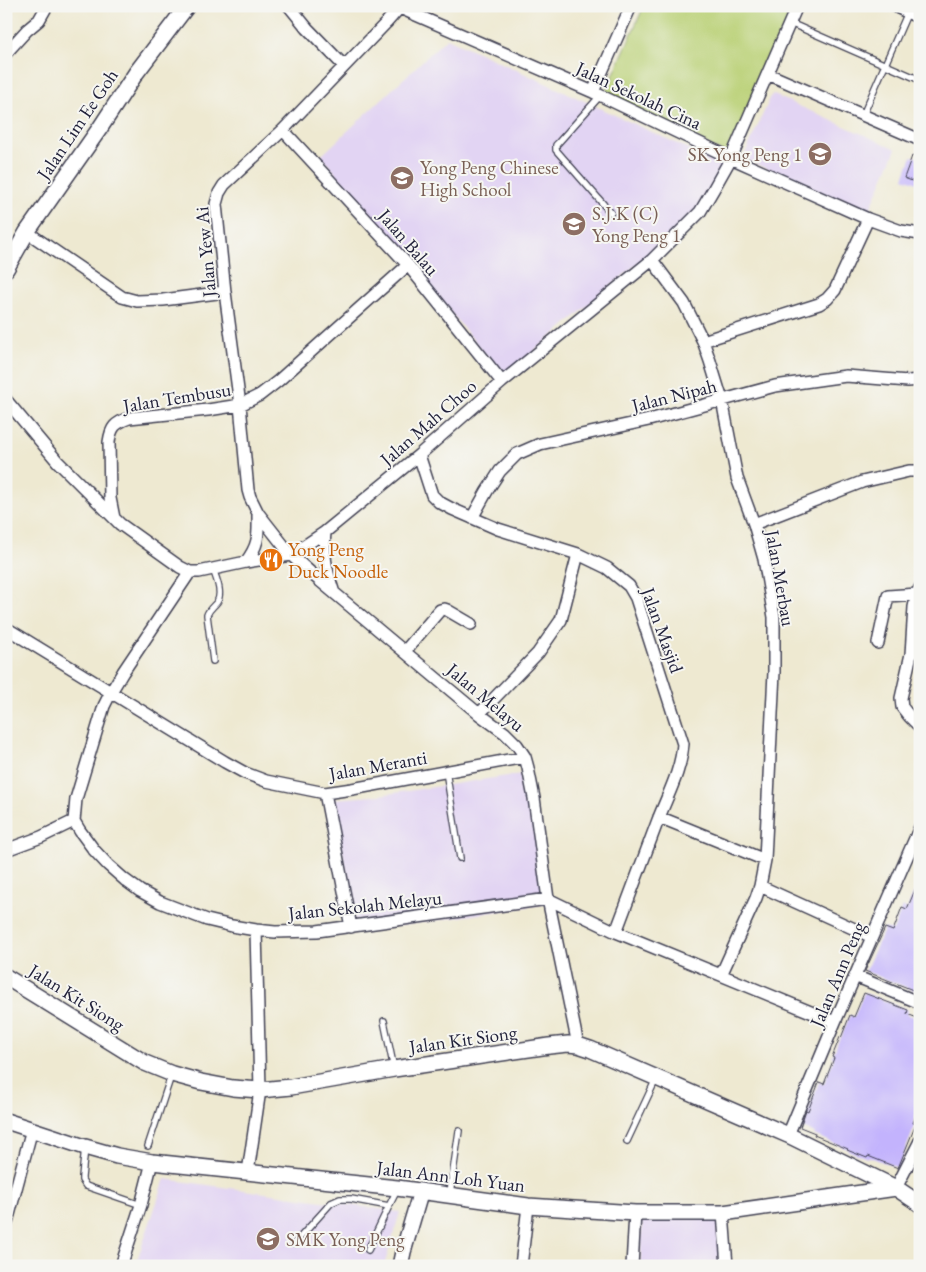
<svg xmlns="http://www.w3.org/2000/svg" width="926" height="1272" font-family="'EB Garamond',serif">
  <rect width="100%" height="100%" fill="#f6f6f2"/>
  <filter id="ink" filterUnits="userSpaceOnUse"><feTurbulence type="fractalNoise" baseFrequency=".02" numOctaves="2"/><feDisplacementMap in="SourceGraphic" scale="10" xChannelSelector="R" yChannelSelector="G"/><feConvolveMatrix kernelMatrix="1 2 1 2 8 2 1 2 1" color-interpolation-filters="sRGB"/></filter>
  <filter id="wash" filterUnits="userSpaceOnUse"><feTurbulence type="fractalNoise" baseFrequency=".0096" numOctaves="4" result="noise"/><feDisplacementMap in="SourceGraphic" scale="20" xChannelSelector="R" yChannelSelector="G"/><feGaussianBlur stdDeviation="1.12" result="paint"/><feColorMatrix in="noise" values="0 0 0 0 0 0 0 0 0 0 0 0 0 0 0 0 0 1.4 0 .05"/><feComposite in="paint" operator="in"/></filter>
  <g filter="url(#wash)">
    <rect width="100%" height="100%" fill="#eee9d1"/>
    <path fill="#e2d4f3" d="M 447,38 L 558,89 L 726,166 L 696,214 L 504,377 L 321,156 Z
      M 772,94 L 896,149 L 868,214 L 743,158 Z
      M 521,774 L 531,796 L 547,904 L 357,932 L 333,799 L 374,796 Z
      M 165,1179 L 400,1212 L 384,1266 L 135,1266 Z
      M 642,1218 L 724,1219 L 728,1266 L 640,1266 Z"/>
    <path fill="#b9d074" stroke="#6e7958" d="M 644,6 L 799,6 L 732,156 L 603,98 Z"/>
    <g id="blocks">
      <path fill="#c3b3fd" d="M 912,156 L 920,158 L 920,184 L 904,178 Z
        M 920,878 L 920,987 L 918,992 L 865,971 L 885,928 L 893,931 L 902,907 L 907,909 Z
        M 864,993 L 908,1010 L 907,1014 L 920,1019 L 920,1105 L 913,1123 L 916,1124 L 898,1168 L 868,1156 L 867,1158 L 847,1150 L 848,1149 L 814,1135 L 815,1133 L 800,1127 L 806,1110 L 808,1111 L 819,1082 L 824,1084 L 834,1058 L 832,1057 L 840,1037 L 841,1038 L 850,1015 L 854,1017 Z"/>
    </g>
  </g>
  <g filter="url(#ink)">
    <use href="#blocks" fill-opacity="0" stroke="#414052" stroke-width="1"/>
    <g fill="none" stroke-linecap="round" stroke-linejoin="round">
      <g stroke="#414052" stroke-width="8">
        <path id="service" d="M 790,23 L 920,80
          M 600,96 L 558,143 L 556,145 L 556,150 L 611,213
          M 863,115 L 908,12
          M 213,661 L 207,615 C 209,609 213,607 217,602 C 223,593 216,578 213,569
          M 446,771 L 460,858
          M 384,1021 L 394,1069
          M 627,1141 L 656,1079
          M 148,1146 L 171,1076
          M 85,1147 L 82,1177 L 82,1180 L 86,1186 L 141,1205
          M 450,1193 L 459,1131
          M 295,1243 L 331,1203 L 340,1199 L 351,1199 L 389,1206 L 397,1190
          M 368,1250 L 389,1206"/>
      </g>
      <g stroke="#414052" stroke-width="14">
        <path id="minor" d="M 289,6 L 307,28 L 344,66
          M 401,6 L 386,23 L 283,130 L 224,185 L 219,193 L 216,204 L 225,292 L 240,405 L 248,490 L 250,497 L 258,513 L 291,555 L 320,581 L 479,714 L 505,733 L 517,745 L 525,757 L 528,768 L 534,798 L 548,899 L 578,1045
          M 400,8 L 593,92 L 731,158 L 868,219 L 901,231 L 920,234
          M 6,53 L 27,30 L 39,20 L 47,6
          M 768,74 L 920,140
          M 593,92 L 631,6
          M 283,130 L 408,265 L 502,382
          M 27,232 L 122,297 L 137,301 L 163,300 L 225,292
          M 652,260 L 684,303 L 703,341 L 710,361 L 722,400 L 737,478 L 754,524 L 764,559 L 774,617 L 774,672 L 765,860 L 760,886 L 756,898 L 721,975
          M 703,341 L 819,304 L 827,299 L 835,290 L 868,219
          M 6,400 L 58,462 L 120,524 L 180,567 L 190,572 L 199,572 L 246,562 L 291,555 L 325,532 L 419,455 L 502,382 L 652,260 L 700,212 L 713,190 L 731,158 L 797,6
          M 419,455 L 432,495 L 439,502 L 452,509 L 498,529 L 578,554 L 607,568 L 629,586 L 636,598 L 683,744 C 681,771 668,794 658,820 C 644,857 630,894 616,932
          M 114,518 L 110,498 L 109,442 C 111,427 115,423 129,418 L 208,410 L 240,405 L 260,395 L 278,381 L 408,265
          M 472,518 L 487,491 L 500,471 L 517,454 L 540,444 L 649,420 L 775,386 L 846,376 L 908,381 L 920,380
          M 754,524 L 862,482 L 909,471 L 920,471
          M 325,532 C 323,554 326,569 333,590
          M 246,562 C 260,543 258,535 258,513
          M 920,588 L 917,594 L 914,607 L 911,654 L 901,698 L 902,707 L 909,716 L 920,727
          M 6,628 L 225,762 L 245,773 L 266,781 L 325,793 L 352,789 L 525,757
          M 878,643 L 888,596 L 917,594
          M 405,651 L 440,610 L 444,609 L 447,610 L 471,624
          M 479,714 L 538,653 L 561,620 L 578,554
          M 325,793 L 351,927
          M 659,817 L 765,860
          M 74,821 L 80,831 L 94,850 L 108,865 L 125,880 L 140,891 L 160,902 L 207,920 L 232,926 L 256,930 L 275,932 L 317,931 L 548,899 L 616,932 L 835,1022
          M 74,821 L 76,799 L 104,706 L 111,692 L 123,672 L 190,572
          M 6,850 L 41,837 L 74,821
          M 760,886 L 872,937
          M 855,976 L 920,1003
          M 788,1135 L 835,1022 L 920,827
          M 248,1172 L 260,1090 L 256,930
          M 896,1188 L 920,1141
          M 723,1213 L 727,1266
          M 6,1226 L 32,1129
          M 121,1266 L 141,1205 L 152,1162
          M 521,1266 L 528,1206
          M 632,1266 L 635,1213"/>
      </g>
      <g stroke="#414052" stroke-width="18">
        <path id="tertiary" d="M 899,6 L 920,16
          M 6,269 L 27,232 L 100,128 L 136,73 L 187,6
          M 6,977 L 145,1063 L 172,1074 L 201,1082 L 233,1088 L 260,1090 L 291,1087 L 394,1069 L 549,1046 L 568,1044 L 578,1045 L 590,1049 L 788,1135 L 896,1188 L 920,1204
          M 6,1121 L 85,1147 L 117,1156 L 152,1162 L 397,1188 L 528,1206 L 635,1213 L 723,1213 L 896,1188
          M 400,1266 L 403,1252 L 421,1191"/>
      </g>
      <use href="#service" stroke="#fff" stroke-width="5.5"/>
      <use href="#minor" stroke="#fff" stroke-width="11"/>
      <use href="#tertiary" stroke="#fff" stroke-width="15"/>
    </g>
  </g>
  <defs>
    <g id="school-disc" transform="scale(1.25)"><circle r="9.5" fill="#8d6e63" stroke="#f6f6f2"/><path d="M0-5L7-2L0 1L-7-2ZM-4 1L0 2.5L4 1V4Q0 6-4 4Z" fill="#fff"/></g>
    <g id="restaurant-disc" transform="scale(1.25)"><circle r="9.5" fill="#e8710a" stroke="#f6f6f2"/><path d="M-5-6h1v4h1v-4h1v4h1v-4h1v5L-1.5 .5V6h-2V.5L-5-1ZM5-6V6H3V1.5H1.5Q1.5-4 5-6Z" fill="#fff"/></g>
  </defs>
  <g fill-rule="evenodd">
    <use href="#school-disc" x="820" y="154"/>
    <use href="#school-disc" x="402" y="178"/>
    <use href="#school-disc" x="574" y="224"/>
    <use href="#restaurant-disc" x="271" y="560"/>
    <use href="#school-disc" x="268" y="1239"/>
  </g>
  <g text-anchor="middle" stroke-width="4" stroke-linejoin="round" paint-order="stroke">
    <g font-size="19" fill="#22223b" stroke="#f6f6f2">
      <text transform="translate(639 95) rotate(25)" y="7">Jalan Sekolah Cina</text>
      <text transform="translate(77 124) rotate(-56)" y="7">Jalan Lim Ee Goh</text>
      <text transform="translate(409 242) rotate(49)" y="7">Jalan Balau</text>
      <text transform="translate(205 252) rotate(-95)" y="7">Jalan Yew Ai</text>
      <text transform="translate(674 395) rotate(-14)" y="7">Jalan Nipah</text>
      <text transform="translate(177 397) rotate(-9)" y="7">Jalan Tembusu</text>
      <text transform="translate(428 422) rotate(-41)" y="7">Jalan Mah Choo</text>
      <text transform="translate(781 578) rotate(80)" y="7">Jalan Merbau</text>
      <text transform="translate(663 630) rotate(70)" y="7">Jalan Masjid</text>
      <text transform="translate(486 697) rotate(40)" y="7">Jalan Melayu</text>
      <text transform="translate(378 765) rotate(-10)" y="7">Jalan Meranti</text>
      <text transform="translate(365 905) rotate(-6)" y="7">Jalan Sekolah Melayu</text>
      <text transform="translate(837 974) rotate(-67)" y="7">Jalan Ann Peng</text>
      <text transform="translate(77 997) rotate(32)" y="7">Jalan Kit Siong</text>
      <text transform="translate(463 1039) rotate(-8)" y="7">Jalan Kit Siong</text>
      <text transform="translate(451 1176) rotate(7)" y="7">Jalan Ann Loh Yuan</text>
    </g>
    <g font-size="19" fill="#785e54" stroke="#f6f6f2" text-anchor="start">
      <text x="802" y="161" text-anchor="end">SK Yong Peng 1</text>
      <text x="420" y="174">Yong Peng Chinese<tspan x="420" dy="22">High School</tspan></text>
      <text x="592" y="220">S.J.K (C)<tspan x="592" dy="22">Yong Peng 1</tspan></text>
      <text x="286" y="1246">SMK Yong Peng</text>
    </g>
    <g font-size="19" fill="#c56008" stroke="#f6f6f2" text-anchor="start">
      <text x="288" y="556">Yong Peng<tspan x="288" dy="22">Duck Noodle</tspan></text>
    </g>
  </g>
  <rect width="926" height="1272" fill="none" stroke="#f6f6f2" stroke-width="25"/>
</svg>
